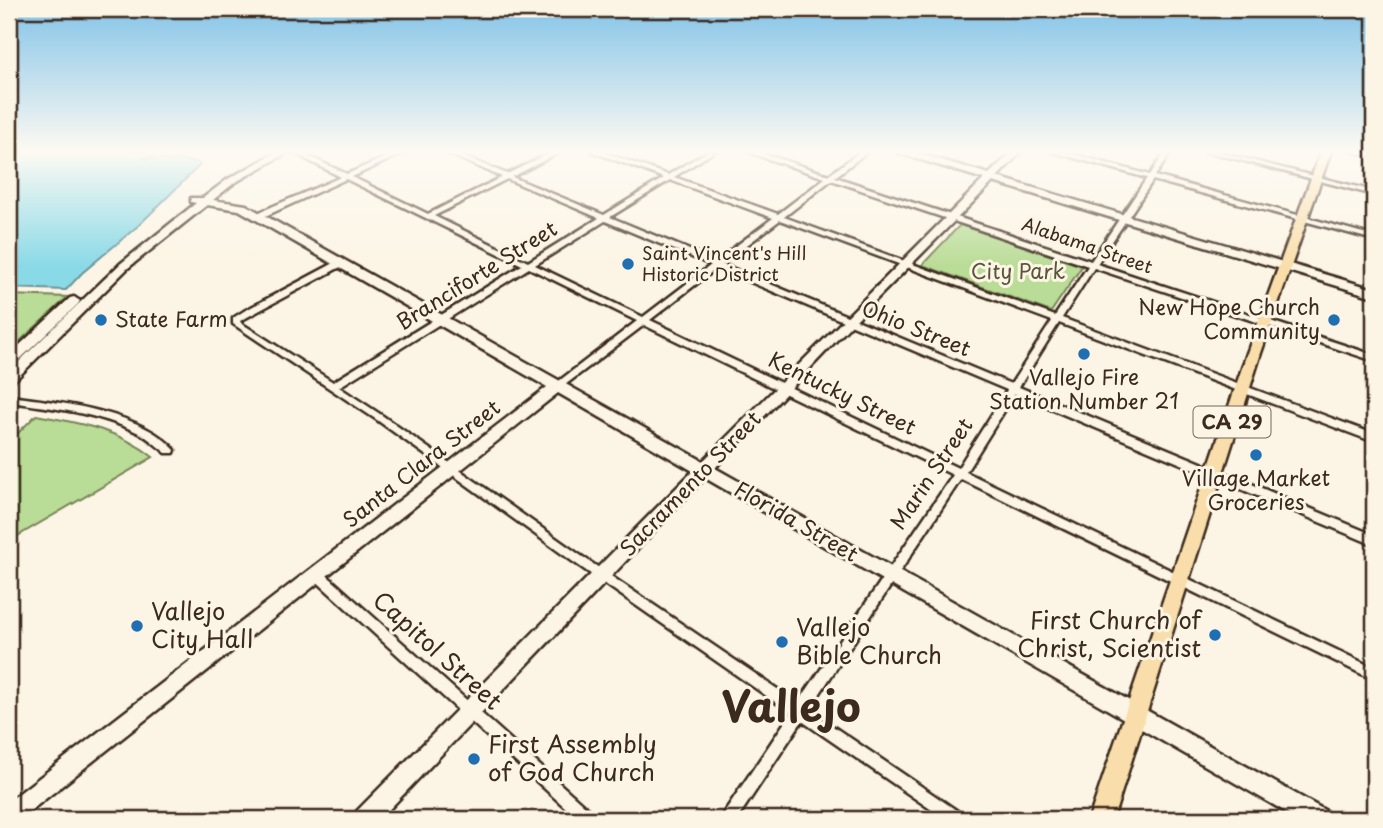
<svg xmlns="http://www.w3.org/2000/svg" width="1383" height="828" font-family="'Playpen Sans',sans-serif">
  <rect width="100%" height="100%" fill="#fcf5e5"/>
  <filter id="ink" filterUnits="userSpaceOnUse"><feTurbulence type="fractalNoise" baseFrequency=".0143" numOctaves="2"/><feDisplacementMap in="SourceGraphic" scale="14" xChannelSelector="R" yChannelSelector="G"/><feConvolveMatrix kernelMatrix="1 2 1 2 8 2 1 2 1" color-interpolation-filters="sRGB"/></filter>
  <g filter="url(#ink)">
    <path fill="#b9dc96" stroke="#7a835a" stroke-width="2" d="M 960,225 L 1082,266 L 1051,312 L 922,265 Z
      M 9,295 L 68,297 L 9,351 Z
      M 36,415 C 79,423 118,429 153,457 L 9,541 L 9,442 Z"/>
    <path fill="#8ad9e7" stroke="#6a9397" stroke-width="2" d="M 9,151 L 184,151 L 143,158 L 197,162 L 200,165 L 139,225 L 82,273 L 66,290 L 9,288 Z"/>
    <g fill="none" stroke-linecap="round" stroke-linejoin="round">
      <g stroke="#3b2a1e" stroke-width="5">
        <path id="street" d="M 290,151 L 297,151 L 347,174 L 400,151 L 408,151 L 352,177 L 428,214 L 502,177 L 442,151 L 450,151 L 507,174 L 555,151 L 562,151 L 512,177 L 604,215 L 664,178 L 593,152 L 592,151 L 600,151 L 668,175 L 708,151 L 715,151 L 674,177 L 778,214 L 825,178 L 748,152 L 747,151 L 755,151 L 829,175 L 861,151 L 868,151 L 835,177 L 1091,261 L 1147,178 L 1053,152 L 1052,151 L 1061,151 L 1150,175 L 1166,151 L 1172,151 L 1155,176 L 1374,236 L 1374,240 L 1153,180 L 1097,264 L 1374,355 L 1374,361 L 1094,268 L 1062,318 L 1374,434 L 1374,442 L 1059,323 L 1019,387 L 1374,535 L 1374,545 L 1015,394 L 966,472 L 1374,668 L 1374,680 L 961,479 L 809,710 L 962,814 L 964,819 L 945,819 L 802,721 L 737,819 L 721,819 L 723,814 L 791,713 L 572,561 L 377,420 L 233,324 L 233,318 L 244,311 L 338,261 L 344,261 L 344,265 L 240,321 L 241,323 L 333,382 L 522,265 L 346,179 L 261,218 L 255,218 L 255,214 L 341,177 ZM 507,179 L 599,218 L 528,262 L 434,216 ZM 670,180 L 773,218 L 716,261 L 610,217 ZM 831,180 L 1088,266 L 1055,316 L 784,217 ZM 780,220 L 1052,321 L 1011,384 L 722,264 ZM 605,221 L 711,265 L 643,317 L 535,265 ZM 529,268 L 637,321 L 555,384 L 553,386 L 555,388 L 561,388 L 644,325 L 953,475 L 798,703 L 580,555 L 383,416 L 339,387 ZM 717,268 L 1007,390 L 958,468 L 650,320 Z
          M 1205,151 L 1214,151 L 1374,191 L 1374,195 Z
          M 1352,151 L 1362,151 L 1374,153 L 1374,157 Z
          M 9,396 C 58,402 141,411 175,450 L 174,453 L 166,453 C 157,446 149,438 139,433 C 99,413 53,408 9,402 Z
          M 317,569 L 321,570 L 594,814 L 596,819 L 578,819 L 313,578 L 311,574 L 313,570 Z"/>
      </g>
      <g stroke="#3b2a1e" stroke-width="5">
        <path id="secondary" d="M 279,151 L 290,151 L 234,183 L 213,200 L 246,205 L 703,461 L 984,179 L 898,153 L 897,151 L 910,151 L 989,174 L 1013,151 L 1022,151 L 997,177 L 1374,289 L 1374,297 L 993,182 L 853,323 L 715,468 L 1326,811 L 1329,819 L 1298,819 L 705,478 L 380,819 L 354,819 L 357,811 L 693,471 L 558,393 L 20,819 L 9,819 L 9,801 L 547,387 L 239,210 L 207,205 L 128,268 L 14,381 L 9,382 L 9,371 L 120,264 L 196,203 L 191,202 L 191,198 L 203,198 L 228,179 Z
          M 74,297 L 80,301 L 78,304 L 14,365 L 9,366 L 9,355 L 70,298 Z"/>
      </g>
      <g stroke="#3b2a1e" stroke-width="5">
        <path id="primary" d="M 1321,151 L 1331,151 L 1261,353 L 1113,819 L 1089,819 L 1247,353 Z"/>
      </g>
      <use href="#street" fill="#fcf5e5" fill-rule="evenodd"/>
      <use href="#secondary" fill="#fcf5e5" fill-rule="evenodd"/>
      <use href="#primary" fill="#f9deab" fill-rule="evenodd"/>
    </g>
  </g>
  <linearGradient id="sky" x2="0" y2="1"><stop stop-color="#82c3e8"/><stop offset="0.57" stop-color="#fefaf3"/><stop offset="1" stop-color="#fefaf3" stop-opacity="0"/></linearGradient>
  <rect width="1383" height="267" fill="url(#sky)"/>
  <g fill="#1f6fb2" stroke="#fcf5e5" stroke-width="2.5">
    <circle cx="628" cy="264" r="7"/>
    <circle cx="101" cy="320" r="7"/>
    <circle cx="1334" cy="320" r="7"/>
    <circle cx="1084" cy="354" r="7"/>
    <circle cx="1256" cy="455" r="7"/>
    <circle cx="137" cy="626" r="7"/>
    <circle cx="1215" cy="635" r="7"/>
    <circle cx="782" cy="642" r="7"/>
    <circle cx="474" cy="759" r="7"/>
  </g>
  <g text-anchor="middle" stroke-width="6" stroke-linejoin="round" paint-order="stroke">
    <g font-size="18" fill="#3b2a1e" stroke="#fcf5e5">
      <text transform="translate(1087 246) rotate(19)" y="6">Alabama Street</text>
    </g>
    <g font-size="18" fill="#3b2a1e" stroke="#fcf5e5" text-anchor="start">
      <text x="642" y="260">Saint Vincent's Hill<tspan x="642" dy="21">Historic District</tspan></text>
    </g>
    <rect fill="#fcf5e5" stroke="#75675a" stroke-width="2" x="1193.5" y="406.5" width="77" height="31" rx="5"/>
    <g font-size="19" font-weight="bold" fill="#3b2a1e">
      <text x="1232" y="429">CA 29</text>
    </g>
    <g font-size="21" fill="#5a563c" stroke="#fcf5e5">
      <text x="1018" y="279">City Park</text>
    </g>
    <g font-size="21" fill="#3b2a1e" stroke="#fcf5e5">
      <text transform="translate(477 276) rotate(-32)" y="7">Branciforte Street</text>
      <text transform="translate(916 329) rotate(22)" y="7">Ohio Street</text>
      <text transform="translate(842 394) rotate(26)" y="7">Kentucky Street</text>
      <text transform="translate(422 464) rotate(-38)" y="7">Santa Clara Street</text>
      <text transform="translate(932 474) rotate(-56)" y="7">Marin Street</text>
      <text transform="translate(691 484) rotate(-46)" y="7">Sacramento Street</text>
      <text transform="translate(796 522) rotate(30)" y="7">Florida Street</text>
    </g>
    <g font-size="21" fill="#3b2a1e" stroke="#fcf5e5">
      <text x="1320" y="315" text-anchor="end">New Hope Church<tspan x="1320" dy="24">Community</tspan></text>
      <text x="115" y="327" text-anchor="start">State Farm</text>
      <text x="1084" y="385">Vallejo Fire<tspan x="1084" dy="24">Station Number 21</tspan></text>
      <text x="1256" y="486">Village Market<tspan x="1256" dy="24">Groceries</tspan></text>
    </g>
    <g font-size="24" fill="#3b2a1e" stroke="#fcf5e5" text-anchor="start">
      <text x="151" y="620">Vallejo<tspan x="151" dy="28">City Hall</tspan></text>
      <text x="1201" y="629" text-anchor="end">First Church of<tspan x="1201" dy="28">Christ, Scientist</tspan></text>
      <text x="796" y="636">Vallejo<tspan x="796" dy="28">Bible Church</tspan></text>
      <text x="488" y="753">First Assembly<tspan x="488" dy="28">of God Church</tspan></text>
    </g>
    <g font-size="24" fill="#3b2a1e" stroke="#fcf5e5">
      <text transform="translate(437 651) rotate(42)" y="8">Capitol Street</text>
    </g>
    <g font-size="42" font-weight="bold" fill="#3b2a1e" stroke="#fcf5e5">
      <text x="791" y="722">Vallejo</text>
    </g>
  </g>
  <rect width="1383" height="828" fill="none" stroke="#fcf5e5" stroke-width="35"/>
  <rect x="18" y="18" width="1348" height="793" fill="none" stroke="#3b2a1e" stroke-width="2.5" filter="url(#ink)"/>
</svg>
